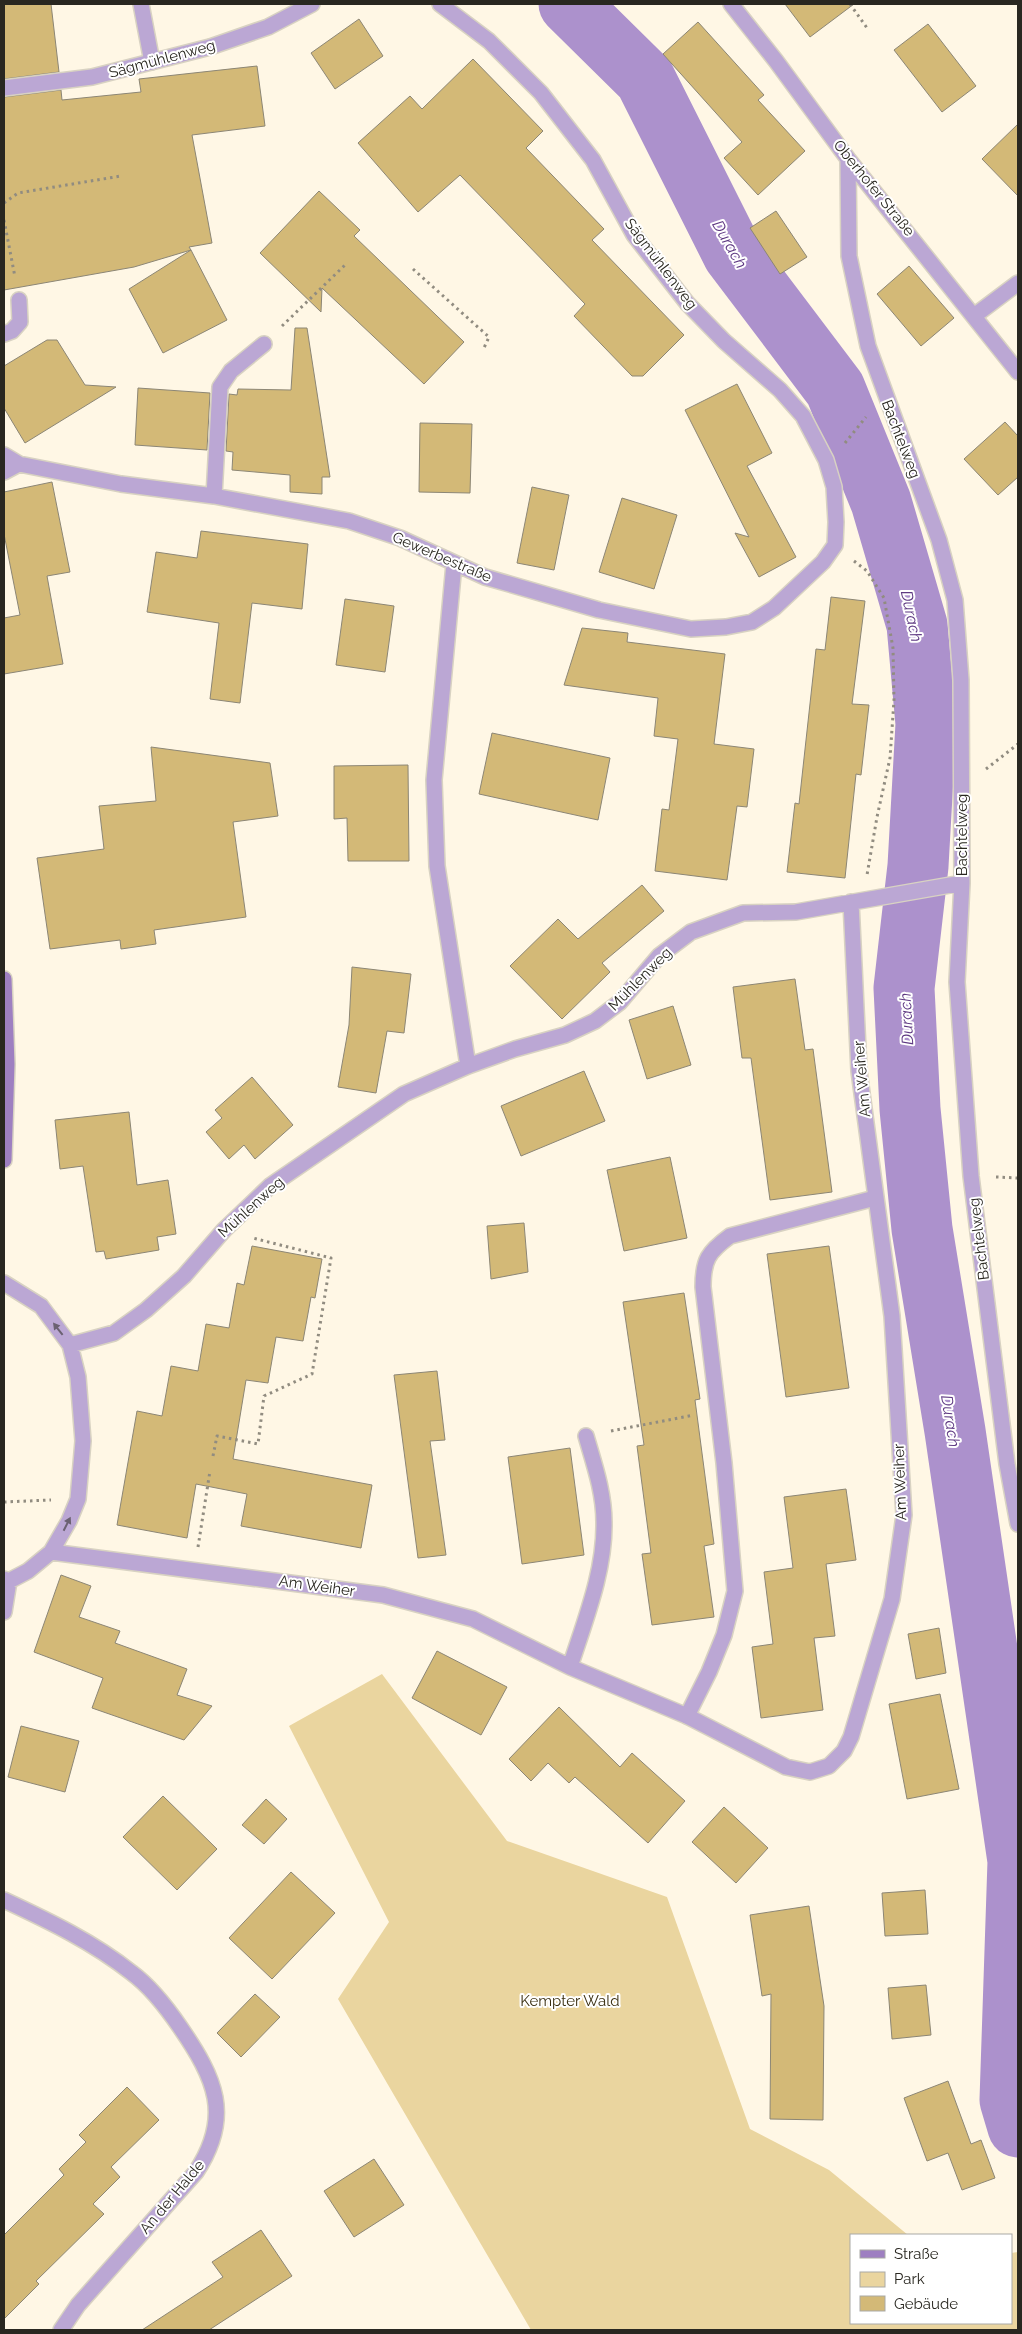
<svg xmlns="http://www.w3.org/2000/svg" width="1022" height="2334" font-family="Raleway,sans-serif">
  <rect width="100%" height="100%" fill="#fff7e5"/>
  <path fill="#ead59f" d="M 382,1674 L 507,1841 L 667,1897 L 750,2129 L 829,2170 L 908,2235 L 851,2235 L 851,2323 L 1011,2323 L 1011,2253 L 1018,2252 L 1018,2330 L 531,2330 L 338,1999 L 389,1922 L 289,1726 Z"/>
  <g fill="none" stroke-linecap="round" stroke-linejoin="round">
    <path stroke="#ac91cc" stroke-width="61" d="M 569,4 L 645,79 L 733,254 L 835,389 L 881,502 L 917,625 L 926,724 L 918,866 L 904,988 L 910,1109 L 922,1229 L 955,1431 L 1018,1861 L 1010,2100 L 1018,2127"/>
  </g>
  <path fill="#d3b977" stroke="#8c8675" d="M 4,4 L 51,4 L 59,72 L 4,79 Z
    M 785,4 L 854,4 L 810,37 Z
    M 359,19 L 383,56 L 335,89 L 311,53 Z
    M 698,22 L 764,95 L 758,100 L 805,151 L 758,195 L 724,158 L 742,142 L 663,54 Z
    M 928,24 L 976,86 L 942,112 L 894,50 Z
    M 473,59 L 543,131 L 526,148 L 604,229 L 592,240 L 684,335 L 643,376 L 632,376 L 574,316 L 585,304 L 460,175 L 418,212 L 358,143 L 410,96 L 422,109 Z
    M 257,66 L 265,126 L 192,135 L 212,243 L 189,247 L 191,250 L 134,267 L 4,290 L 4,97 L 61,90 L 62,100 L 141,92 L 139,79 Z
    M 1018,124 L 1018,196 L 982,159 Z
    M 319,191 L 360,230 L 354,236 L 464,342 L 424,384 L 322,288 L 321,312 L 260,253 Z
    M 776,211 L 807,257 L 780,274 L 750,228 Z
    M 191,250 L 227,320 L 163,353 L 129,289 Z
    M 909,266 L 954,318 L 921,346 L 877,294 Z
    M 295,328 L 307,328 L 330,477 L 322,477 L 322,494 L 290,492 L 290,475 L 232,470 L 233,452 L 226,451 L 229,394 L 237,395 L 238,389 L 291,390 Z
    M 47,340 L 57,340 L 85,385 L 116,387 L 25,443 L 4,408 L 4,366 Z
    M 737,384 L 772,453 L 747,466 L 796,557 L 759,577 L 735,533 L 749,537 L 685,410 Z
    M 138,388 L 210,393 L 207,450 L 135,445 Z
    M 1005,422 L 1018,436 L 1018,477 L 998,495 L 964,459 Z
    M 420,423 L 472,424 L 470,493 L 419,492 Z
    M 52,482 L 70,572 L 47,576 L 63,664 L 4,674 L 4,618 L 20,615 L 4,534 L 4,492 Z
    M 532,487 L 569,495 L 554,570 L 517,563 Z
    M 622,498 L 677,515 L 654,589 L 599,572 Z
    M 201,531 L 308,544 L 302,609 L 252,603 L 240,703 L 210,699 L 219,623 L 147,612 L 156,552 L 197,558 Z
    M 831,597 L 865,601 L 852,704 L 869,705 L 861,775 L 856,774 L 845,878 L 787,872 L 795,803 L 799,804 L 816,649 L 825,650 Z
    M 345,599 L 394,606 L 385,672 L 336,665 Z
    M 582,628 L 628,633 L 627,642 L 725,654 L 714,744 L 754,749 L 747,807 L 737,806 L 727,880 L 655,871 L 662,809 L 669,810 L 678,739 L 654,736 L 658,698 L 564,685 Z
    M 492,733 L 610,758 L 598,820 L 479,794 Z
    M 151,747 L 270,763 L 278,816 L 233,822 L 246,917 L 154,930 L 156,944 L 121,949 L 120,940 L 50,949 L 37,858 L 104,849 L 99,806 L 156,801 Z
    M 408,765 L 409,861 L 348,861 L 347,818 L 334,819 L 334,766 Z
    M 642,885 L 664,911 L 602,963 L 610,972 L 562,1019 L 510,966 L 558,919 L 578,939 Z
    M 352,967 L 411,974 L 404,1033 L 387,1031 L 376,1093 L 338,1087 L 349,1025 Z
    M 795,979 L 805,1050 L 813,1049 L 832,1192 L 770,1200 L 751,1058 L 742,1058 L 733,987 Z
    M 673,1006 L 691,1065 L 647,1079 L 629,1020 Z
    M 584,1071 L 605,1121 L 521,1156 L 501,1106 Z
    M 252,1077 L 293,1125 L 255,1159 L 244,1145 L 229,1159 L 206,1132 L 222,1118 L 215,1110 Z
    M 129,1112 L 137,1185 L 168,1180 L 176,1234 L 157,1237 L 159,1250 L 106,1259 L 104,1251 L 96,1252 L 83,1166 L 60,1169 L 55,1120 Z
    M 670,1157 L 687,1238 L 624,1251 L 607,1170 Z
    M 524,1223 L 528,1272 L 491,1279 L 487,1226 Z
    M 252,1246 L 322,1259 L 315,1298 L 311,1297 L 303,1341 L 276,1337 L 268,1383 L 246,1380 L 233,1459 L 372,1485 L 361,1548 L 241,1526 L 247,1494 L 196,1484 L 187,1538 L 117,1525 L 137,1411 L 162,1416 L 171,1366 L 198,1371 L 206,1324 L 229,1328 L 237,1283 L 244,1285 Z
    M 829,1246 L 849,1388 L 786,1397 L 767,1254 Z
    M 684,1293 L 700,1399 L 695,1400 L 714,1544 L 704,1546 L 714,1617 L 652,1625 L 642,1554 L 651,1553 L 637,1446 L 644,1445 L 623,1302 Z
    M 437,1371 L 445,1440 L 430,1441 L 446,1555 L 418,1558 L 394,1375 Z
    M 570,1448 L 584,1555 L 522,1564 L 508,1457 Z
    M 846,1489 L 856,1560 L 826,1564 L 835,1636 L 814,1638 L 823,1710 L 761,1718 L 752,1647 L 773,1644 L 764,1572 L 793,1568 L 784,1497 Z
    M 61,1575 L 91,1586 L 79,1617 L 120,1631 L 115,1643 L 187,1669 L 177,1695 L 212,1706 L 184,1740 L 92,1708 L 103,1678 L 34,1652 Z
    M 939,1628 L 946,1673 L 916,1679 L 908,1634 Z
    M 437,1651 L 507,1687 L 481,1735 L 412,1698 Z
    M 940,1694 L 959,1789 L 907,1799 L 889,1704 Z
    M 559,1707 L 620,1767 L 632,1753 L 685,1801 L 648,1843 L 575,1777 L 569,1783 L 548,1763 L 531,1781 L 509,1759 Z
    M 21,1726 L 79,1741 L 65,1792 L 8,1777 Z
    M 163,1796 L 217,1849 L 177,1890 L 123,1837 Z
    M 266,1799 L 287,1819 L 264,1844 L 242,1825 Z
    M 724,1807 L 768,1848 L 736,1883 L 692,1842 Z
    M 291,1872 L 335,1913 L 272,1979 L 229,1938 Z
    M 925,1890 L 928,1934 L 885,1936 L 882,1893 Z
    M 809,1906 L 824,2006 L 823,2120 L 770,2119 L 771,1994 L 762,1996 L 750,1915 Z
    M 926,1985 L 931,2035 L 892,2039 L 888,1988 Z
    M 255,1994 L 280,2017 L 241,2057 L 217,2033 Z
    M 948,2081 L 971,2144 L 981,2140 L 995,2178 L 962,2190 L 948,2153 L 927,2161 L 904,2098 Z
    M 127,2087 L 159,2120 L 111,2167 L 120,2177 L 93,2204 L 104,2214 L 36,2281 L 39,2284 L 4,2319 L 4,2235 L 64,2175 L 59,2169 L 86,2142 L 79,2135 Z
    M 374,2159 L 404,2205 L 354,2237 L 324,2191 Z
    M 261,2230 L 292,2276 L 209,2330 L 142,2330 L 223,2277 L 212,2262 Z"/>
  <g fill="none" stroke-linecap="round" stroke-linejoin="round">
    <g stroke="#d8d2c2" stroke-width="18">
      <path id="lane" d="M 141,4 L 152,62
        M 4,334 L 12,331 L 20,322 L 19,300
        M 687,1716 L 709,1672 L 724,1635 L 735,1591 L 724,1463 L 703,1287 C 703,1260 708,1252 730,1236 L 875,1198"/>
    </g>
    <g stroke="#d8d2c2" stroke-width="18">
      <path id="street" d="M 731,4 L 776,61 L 848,159 L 1018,372
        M 4,88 L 92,77 L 210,47 L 268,27 L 312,4
        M 848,159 L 849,256 L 868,346 L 939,540 L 955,600 L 961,680 L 962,883 L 957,982 L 971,1176 L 1007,1464 L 1018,1524
        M 974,316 L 1018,283
        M 4,455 L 19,464 L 121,484 L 214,496 L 349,521 L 400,538 L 485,577 L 599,610 L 691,629 L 726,627 L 752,622 L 774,608 L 823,562 L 835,545 L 836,522 L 834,487 L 826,460 L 803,416 L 780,390 L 724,341 L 687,303 L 634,235 L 593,160 L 541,93 L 489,41 L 440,4
        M 4,472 L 19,464
        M 214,496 L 220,387 L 231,371 L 264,344
        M 454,564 L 434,780 L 437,866 L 468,1066
        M 4,1283 L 41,1306 L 70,1345 L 78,1377 L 83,1441 L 78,1499 L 69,1521 L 51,1552 L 28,1571 L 9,1581 L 4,1579
        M 70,1345 L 114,1333 L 146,1310 L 184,1276 L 224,1230 L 270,1186 L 404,1094 L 468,1066 L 515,1049 L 565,1035 L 595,1021 L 620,1002 L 659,956 L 691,932 L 743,913 L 796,912 L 962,883
        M 51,1552 L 383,1595 L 473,1619 L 570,1667 L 687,1716 L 786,1767 L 810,1772 L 829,1766 L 844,1751 L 851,1737 L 892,1599 L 904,1515 L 892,1316 L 859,1071 L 851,902
        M 4,1612 L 9,1581
        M 570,1667 C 585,1620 605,1571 604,1522 C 604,1492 594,1464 586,1436
        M 4,1900 C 49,1921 93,1942 132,1973 C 151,1987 167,2008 180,2027 C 215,2078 233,2116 196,2172 L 78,2305 L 61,2330"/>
    </g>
    <g stroke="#d8d2c2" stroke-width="18">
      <path id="secondary" d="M 4,979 L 7,1064 L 4,1160"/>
    </g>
    <path stroke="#918c80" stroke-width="3" stroke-dasharray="2.5 4" stroke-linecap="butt" d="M 850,4 L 867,28
      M 4,203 L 18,193 L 121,176
      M 4,220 L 15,277
      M 413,269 L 489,337 L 483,350
      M 282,326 L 346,264
      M 845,443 L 866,417
      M 854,561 L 867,571 L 884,598 L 893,648 L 894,700 L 890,758 L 877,817 L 867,875
      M 986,769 L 1018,744
      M 996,1177 L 1018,1178
      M 611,1431 L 694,1415
      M 213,1456 L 217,1436 L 258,1444 L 264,1396 L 312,1374 L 331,1258 L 253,1238
      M 4,1502 L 51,1500
      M 198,1547 L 210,1471"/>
    <use href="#lane" stroke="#bba7d4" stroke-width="15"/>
    <use href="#street" stroke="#bba7d4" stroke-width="15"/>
    <use href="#secondary" stroke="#9e7fc1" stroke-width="15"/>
  </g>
  <defs><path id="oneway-solid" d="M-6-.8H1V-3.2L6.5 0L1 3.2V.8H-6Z" transform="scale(1.25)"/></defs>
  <g fill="#6b6171">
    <use href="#oneway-solid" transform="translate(58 1329) rotate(-128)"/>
    <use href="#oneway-solid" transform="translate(67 1524) rotate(-63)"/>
  </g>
  <g text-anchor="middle" stroke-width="4" stroke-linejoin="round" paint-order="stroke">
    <g font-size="15" fill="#292720" stroke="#fff">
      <text transform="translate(162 59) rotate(-15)" y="5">Sägmühlenweg</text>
      <text transform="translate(874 188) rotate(51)" y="5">Oberhofer Straße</text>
      <text transform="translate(661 264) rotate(53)" y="5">Sägmühlenweg</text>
      <text transform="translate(901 439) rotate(69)" y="5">Bachtelweg</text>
      <text transform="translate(442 557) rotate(23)" y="5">Gewerbestraße</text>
      <text transform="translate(962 835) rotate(-90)" y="5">Bachtelweg</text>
      <text transform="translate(640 979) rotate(-45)" y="5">Mühlenweg</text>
      <text transform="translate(862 1079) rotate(-95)" y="5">Am Weiher</text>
      <text transform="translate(251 1207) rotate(-42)" y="5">Mühlenweg</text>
      <text transform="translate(979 1239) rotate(-97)" y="5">Bachtelweg</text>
      <text transform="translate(900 1482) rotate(-92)" y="5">Am Weiher</text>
      <text transform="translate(317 1586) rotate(8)" y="5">Am Weiher</text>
      <text transform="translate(172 2197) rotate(-50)" y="5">An der Halde</text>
    </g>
    <g font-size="15" fill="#392e10" stroke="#fff">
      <text x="570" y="2006">Kempter Wald</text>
    </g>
    <g font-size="16" font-style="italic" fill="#5e3982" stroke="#fff">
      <text transform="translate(730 244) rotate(60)" y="6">Durach</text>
      <text transform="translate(912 616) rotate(78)" y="6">Durach</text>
      <text transform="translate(906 1019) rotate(-93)" y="6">Durach</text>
      <text transform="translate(951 1421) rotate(81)" y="6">Durach</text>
    </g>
  </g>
  <rect width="1022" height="2334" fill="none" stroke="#292720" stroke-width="10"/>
  <rect x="850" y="2234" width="162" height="90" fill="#ffffff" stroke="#a9a9a6"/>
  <rect x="860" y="2250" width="25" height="8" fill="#9e7fc1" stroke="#a9a9a6"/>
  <text x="894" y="2259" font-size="15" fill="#292720">Straße</text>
  <rect x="860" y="2272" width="25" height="15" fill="#ead59f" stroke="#a9a9a6"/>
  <text x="894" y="2284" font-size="15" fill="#292720">Park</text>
  <rect x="860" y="2296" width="25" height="15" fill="#d3b977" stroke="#a9a9a6"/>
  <text x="894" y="2309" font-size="15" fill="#292720">Gebäude</text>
</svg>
